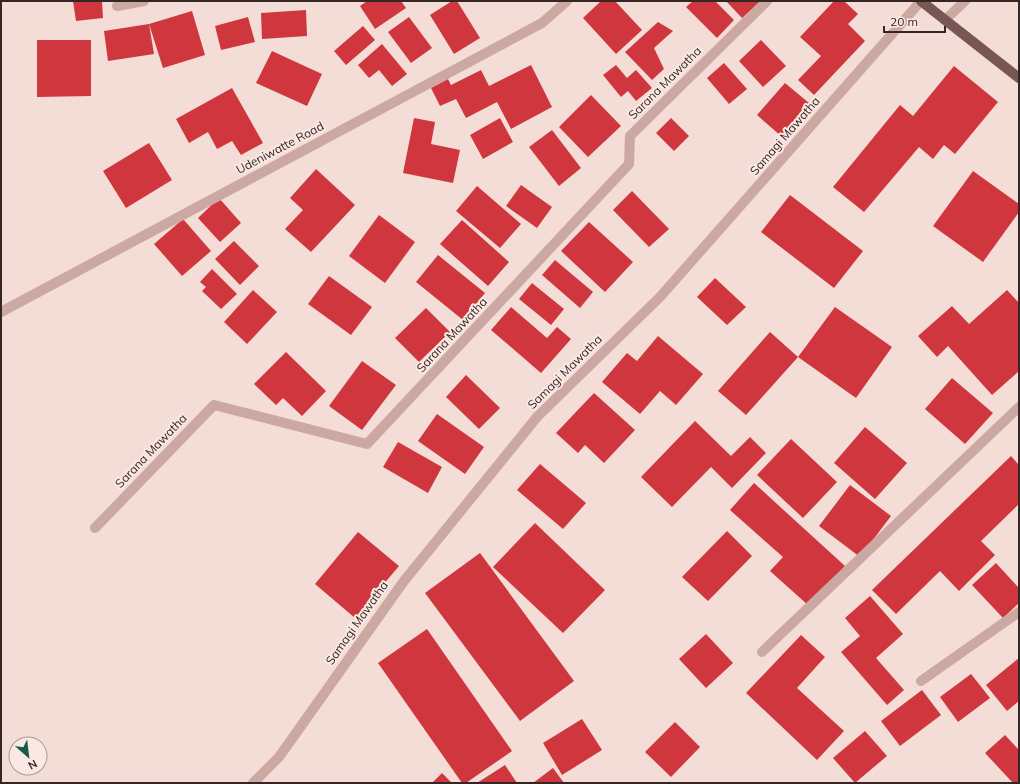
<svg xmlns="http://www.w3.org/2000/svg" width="1020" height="784" font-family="Mulish,sans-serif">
  <rect width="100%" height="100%" fill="#f3ddd6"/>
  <path fill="#d0363d" d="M 73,1 L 102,1 L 103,18 L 76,21 Z
    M 367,1 L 401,1 L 406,8 L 375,29 L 360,6 Z
    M 452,1 L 457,1 L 480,38 L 454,54 L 430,15 Z
    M 601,1 L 615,1 L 642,30 L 616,54 L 583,18 Z
    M 693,1 L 715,1 L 734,20 L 717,38 L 686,7 Z
    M 726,1 L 761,1 L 742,18 Z
    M 834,1 L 844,1 L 858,14 L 848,24 L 865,41 L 814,95 L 798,80 L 821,56 L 800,37 Z
    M 306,10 L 307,36 L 262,39 L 261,13 Z
    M 192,11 L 205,55 L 163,68 L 149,24 Z
    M 248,17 L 255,42 L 221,50 L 215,26 Z
    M 409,17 L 432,48 L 411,63 L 388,32 Z
    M 658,22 L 673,31 L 654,48 L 664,69 L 652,80 L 625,52 Z
    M 149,24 L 154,54 L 108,61 L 104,31 Z
    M 363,26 L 375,40 L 346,65 L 334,51 Z
    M 37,40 L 91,40 L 91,96 L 37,97 Z
    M 761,40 L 786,66 L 763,87 L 739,61 Z
    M 382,44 L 407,74 L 392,86 L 379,70 L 369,78 L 358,65 Z
    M 272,51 L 322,74 L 307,106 L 256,83 Z
    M 724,63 L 747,89 L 729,104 L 707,78 Z
    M 531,65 L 552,107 L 511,129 L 497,102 L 466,118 L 456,99 L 440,106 L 431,88 L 448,79 L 451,85 L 481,70 L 489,86 Z
    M 616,65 L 627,78 L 636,70 L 652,88 L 636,101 L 628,91 L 621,97 L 603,75 Z
    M 954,66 L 998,102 L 955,154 L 944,145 L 933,159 L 919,147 L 864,212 L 833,187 L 900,105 L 913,116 Z
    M 785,83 L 809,103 L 781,136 L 757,115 Z
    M 232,88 L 263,143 L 241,155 L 232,141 L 217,149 L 208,132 L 189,143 L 176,119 Z
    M 591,95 L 621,126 L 588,157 L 559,127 Z
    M 414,118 L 435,122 L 431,144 L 460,150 L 453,183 L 403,173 Z
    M 500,118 L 513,142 L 483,159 L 470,135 Z
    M 671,118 L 689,136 L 674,151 L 656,133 Z
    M 552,130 L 581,168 L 559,186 L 529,147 Z
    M 149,143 L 172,180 L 126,208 L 103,171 Z
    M 316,169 L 355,205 L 311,252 L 285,229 L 303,210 L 290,198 Z
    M 973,171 L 1019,204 L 1019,212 L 983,262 L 933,226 Z
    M 521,185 L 552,207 L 537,228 L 506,206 Z
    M 477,186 L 521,224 L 500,248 L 456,211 Z
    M 632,191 L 669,229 L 649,247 L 613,210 Z
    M 790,195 L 863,251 L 834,288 L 761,232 Z
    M 219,198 L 241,223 L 220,242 L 198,218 Z
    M 379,215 L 415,242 L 385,283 L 349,256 Z
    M 183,219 L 211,251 L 182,276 L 154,244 Z
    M 462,220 L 509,262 L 488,286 L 440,244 Z
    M 589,222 L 633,262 L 605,292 L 561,251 Z
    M 234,241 L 259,266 L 240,285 L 215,259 Z
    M 438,255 L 485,293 L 463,320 L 416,282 Z
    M 555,260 L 593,292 L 580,308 L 542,275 Z
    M 212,269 L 237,294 L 221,309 L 202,291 L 206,287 L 200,282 Z
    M 329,276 L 372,307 L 351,335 L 308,304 Z
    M 715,278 L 746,307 L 727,325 L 697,297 Z
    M 532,283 L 564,309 L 551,325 L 519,299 Z
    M 253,290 L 277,312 L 247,344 L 224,322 Z
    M 1007,290 L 1019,303 L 1019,371 L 992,395 L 948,346 L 937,357 L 918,336 L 952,306 L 969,324 Z
    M 511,307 L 547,338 L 557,327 L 571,339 L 541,373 L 491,330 Z
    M 835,307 L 892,347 L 856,398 L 798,357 L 746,415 L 718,391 L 770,332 L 798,357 Z
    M 426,308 L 450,332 L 419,362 L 395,338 Z
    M 658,336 L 703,374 L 676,405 L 660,391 L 640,414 L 602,382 L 627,353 L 637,361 Z
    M 286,352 L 326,391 L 302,416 L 283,398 L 276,405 L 254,384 Z
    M 362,361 L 396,385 L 362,430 L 329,406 Z
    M 466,375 L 500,408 L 479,429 L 446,397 Z
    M 952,378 L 993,413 L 965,444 L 925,409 Z
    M 594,393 L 635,430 L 604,463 L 585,445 L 578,453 L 556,433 Z
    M 437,414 L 484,447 L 465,474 L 418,441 Z
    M 695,421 L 731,456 L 750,437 L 766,453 L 732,488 L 711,467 L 672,507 L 641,477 Z
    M 865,427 L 907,463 L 875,499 L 834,463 Z
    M 791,439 L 837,482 L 803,518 L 757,475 Z
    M 398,442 L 442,467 L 428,493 L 383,467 Z
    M 1011,456 L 1019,465 L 1019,506 L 1018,505 L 981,541 L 995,555 L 959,591 L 940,571 L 896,614 L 872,590 Z
    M 540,464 L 586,503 L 563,529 L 517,490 Z
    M 754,483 L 845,566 L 809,606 L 770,571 L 783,557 L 730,510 Z
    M 850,485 L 891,516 L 860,557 L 819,526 Z
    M 535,523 L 605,590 L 563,633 L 493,567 Z
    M 727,531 L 752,556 L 708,601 L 682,577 Z
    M 358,532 L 399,566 L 355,618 L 315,584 Z
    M 480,553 L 574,681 L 520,721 L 425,593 Z
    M 996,563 L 1019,588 L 1019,603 L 1003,618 L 972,585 Z
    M 870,596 L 903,634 L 876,658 L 904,690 L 887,705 L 841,652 L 860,636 L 845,618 Z
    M 427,629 L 512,751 L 466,783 L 462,783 L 378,663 Z
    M 706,634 L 733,663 L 706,688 L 679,659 Z
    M 801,635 L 825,657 L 797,688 L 844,731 L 817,760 L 746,693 Z
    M 1019,658 L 1019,701 L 1007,711 L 986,685 Z
    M 971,674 L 990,698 L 958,722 L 940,697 Z
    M 922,690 L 941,715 L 900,746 L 881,721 Z
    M 582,719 L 602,750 L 562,775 L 543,743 Z
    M 675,722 L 700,747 L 671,777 L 645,752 Z
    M 865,731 L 887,756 L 855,783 L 833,758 Z
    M 1005,735 L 1019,750 L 1019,783 L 1013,783 L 985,753 Z
    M 505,765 L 517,783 L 477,783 Z
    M 553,768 L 564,783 L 533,783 Z
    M 442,773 L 452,783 L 432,783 Z"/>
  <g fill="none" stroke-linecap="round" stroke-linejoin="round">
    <path stroke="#cba8a1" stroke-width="10" d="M 117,6 L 144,1
      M 945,20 L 965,1
      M 1,312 L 542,23 L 567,1
      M 95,528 L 214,405 L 367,444 L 629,164 L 630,136 L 767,1
      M 762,652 L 1019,407
      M 921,681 L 1019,612
      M 253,783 L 279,757 L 404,581 L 537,417 L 660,297 L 921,1"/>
    <path stroke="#785654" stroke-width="10" d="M 921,1 L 1019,78"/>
  </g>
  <g text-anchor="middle" stroke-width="4" stroke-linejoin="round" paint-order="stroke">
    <g font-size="12" fill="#352525" stroke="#fae8e2">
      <text transform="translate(665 83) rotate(-45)" y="4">Sarana Mawatha</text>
      <text transform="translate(785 136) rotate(-49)" y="4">Samagi Mawatha</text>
      <text transform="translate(280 148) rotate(-28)" y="4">Udeniwatte Road</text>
      <text transform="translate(452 335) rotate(-47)" y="4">Sarana Mawatha</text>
      <text transform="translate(565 372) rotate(-45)" y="4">Samagi Mawatha</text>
      <text transform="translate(151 451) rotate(-46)" y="4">Sarana Mawatha</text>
      <text transform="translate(357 623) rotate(-55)" y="4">Samagi Mawatha</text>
    </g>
  </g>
  <rect width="1020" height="784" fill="none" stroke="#352525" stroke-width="4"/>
  <g transform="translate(28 756) rotate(152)"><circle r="19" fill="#fae8e2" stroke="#ab9a96"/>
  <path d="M0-3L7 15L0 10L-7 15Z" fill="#17594b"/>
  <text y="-6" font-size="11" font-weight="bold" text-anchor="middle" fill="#352525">N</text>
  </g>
  <path d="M884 26v6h61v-6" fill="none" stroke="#352525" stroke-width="2"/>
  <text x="890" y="26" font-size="12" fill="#352525" stroke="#fae8e2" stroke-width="3" paint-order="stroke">20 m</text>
</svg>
